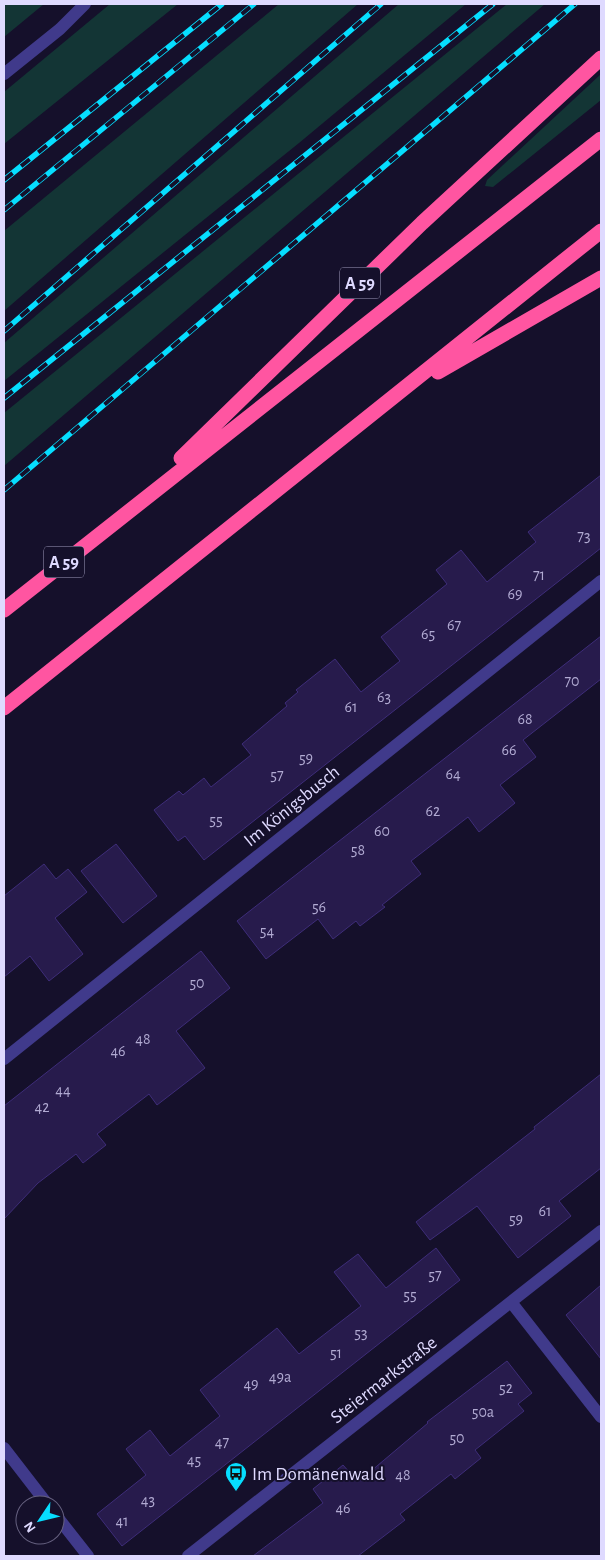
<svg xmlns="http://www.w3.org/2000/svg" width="605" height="1560" font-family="'Alegreya Sans',sans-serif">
  <rect width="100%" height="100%" fill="#15102b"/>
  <path fill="#133535" d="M 4,4 L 44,4 L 4,37 Z
    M 110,4 L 178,4 L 4,144 L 4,92 Z
    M 279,4 L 358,4 L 4,311 L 4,231 Z
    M 399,4 L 466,4 L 299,143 L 4,381 L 4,343 Z
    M 507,4 L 545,4 L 4,466 L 4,413 Z
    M 601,74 L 601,100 L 493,187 L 485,186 L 487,180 Z"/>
  <path fill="#271b4c" stroke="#3e2d79" d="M 601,475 L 601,548 L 204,860 L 185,836 L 178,841 L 154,810 L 179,791 L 183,795 L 204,778 L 211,787 L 251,755 L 242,744 L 287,706 L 285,703 L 298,692 L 296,690 L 335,659 L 361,692 L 400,661 L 381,637 L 447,584 L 436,570 L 461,550 L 487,582 L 536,542 L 528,532 Z
    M 601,636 L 601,679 L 523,740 L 536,757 L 500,785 L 515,803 L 479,832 L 468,817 L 411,861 L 421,874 L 382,905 L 385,907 L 360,926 L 356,921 L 333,939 L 318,919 L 266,959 L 237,921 Z
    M 116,844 L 157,896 L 123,923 L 81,871 Z
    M 44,864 L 56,879 L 68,869 L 87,892 L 55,918 L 83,954 L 49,981 L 30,956 L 4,977 L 4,896 Z
    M 201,951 L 230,988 L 176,1031 L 205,1068 L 157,1105 L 149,1094 L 97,1134 L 106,1145 L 83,1163 L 76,1154 L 38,1183 L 4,1219 L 4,1106 Z
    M 601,1074 L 601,1168 L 559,1201 L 571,1216 L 518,1258 L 477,1206 L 430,1240 L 416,1222 L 535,1129 L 534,1127 Z
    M 436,1248 L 460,1280 L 122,1546 L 97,1514 L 146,1475 L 126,1449 L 150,1430 L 170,1456 L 220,1416 L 200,1390 L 277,1328 L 299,1354 L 361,1306 L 334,1272 L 358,1254 L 386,1288 Z
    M 601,1285 L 601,1359 L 566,1315 Z
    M 507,1361 L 532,1393 L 518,1404 L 524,1411 L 475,1450 L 481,1458 L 455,1479 L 451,1474 L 400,1514 L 405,1520 L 358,1556 L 253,1556 L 323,1503 L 313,1489 L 343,1465 L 358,1482 L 428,1423 L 427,1422 Z"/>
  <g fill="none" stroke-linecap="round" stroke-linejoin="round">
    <path stroke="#403a8b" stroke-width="12" d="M 4,74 L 60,29 L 85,4
      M 4,1059 L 601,581
      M 511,1302 L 601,1417
      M 4,1448 L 48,1505
      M 55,1514 L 88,1556
      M 188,1556 L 601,1231"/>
    <path stroke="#ff55a1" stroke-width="15" d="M 438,372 L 601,278
      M 181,458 L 422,223 L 601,58
      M 4,610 L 601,139
      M 4,708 L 601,231"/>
    <g stroke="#06deff" stroke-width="5.5">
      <path id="rail" d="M 4,180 L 222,4
        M 4,210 L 254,4
        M 4,331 L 381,4
        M 4,398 L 493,4
        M 4,490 L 575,4"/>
    </g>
    <use href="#rail" stroke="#15102b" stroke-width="4" stroke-dasharray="11" stroke-linecap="butt"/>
  </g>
  <defs>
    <g id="bus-pin" transform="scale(1.125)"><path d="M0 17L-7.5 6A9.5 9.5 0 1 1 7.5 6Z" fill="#06deff" stroke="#15102b"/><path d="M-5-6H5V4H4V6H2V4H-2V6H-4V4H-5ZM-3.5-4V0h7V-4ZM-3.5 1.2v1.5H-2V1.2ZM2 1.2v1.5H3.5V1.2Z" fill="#111"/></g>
  </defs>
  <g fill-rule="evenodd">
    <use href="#bus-pin" x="236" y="1473"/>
  </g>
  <g text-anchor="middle" stroke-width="4" stroke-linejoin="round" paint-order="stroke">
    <g font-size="16" fill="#b1aad2">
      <text x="584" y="541">73</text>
      <text x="539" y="580">71</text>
      <text x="515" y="599">69</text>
      <text x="454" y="630">67</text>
      <text x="428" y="639">65</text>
      <text x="572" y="686">70</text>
      <text x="384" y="702">63</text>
      <text x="351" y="712">61</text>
      <text x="525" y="724">68</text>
      <text x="509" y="755">66</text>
      <text x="306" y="763">59</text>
      <text x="453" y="779">64</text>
      <text x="277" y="780">57</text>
      <text x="433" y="816">62</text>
      <text x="216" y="825">55</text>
      <text x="382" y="836">60</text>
      <text x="358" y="855">58</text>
      <text x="319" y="912">56</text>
      <text x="267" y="936">54</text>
      <text x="197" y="988">50</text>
      <text x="143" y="1044">48</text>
      <text x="118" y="1056">46</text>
      <text x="63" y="1095">44</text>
      <text x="42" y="1112">42</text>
      <text x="545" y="1216">61</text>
      <text x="516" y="1224">59</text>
      <text x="435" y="1280">57</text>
      <text x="410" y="1300">55</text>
      <text x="361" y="1338">53</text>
      <text x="336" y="1358">51</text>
      <text x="280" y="1382">49a</text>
      <text x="251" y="1389">49</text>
      <text x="506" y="1393">52</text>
      <text x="483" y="1417">50a</text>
      <text x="457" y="1443">50</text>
      <text x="222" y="1447">47</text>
      <text x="194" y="1465">45</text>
      <text x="403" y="1480">48</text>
      <text x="148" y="1505">43</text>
      <text x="343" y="1513">46</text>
      <text x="122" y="1526">41</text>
    </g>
    <g fill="#15102b" stroke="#a29dbf" stroke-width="1">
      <rect x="340" y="267.5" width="40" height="31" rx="4"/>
      <rect x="44" y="546.5" width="40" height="31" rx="4"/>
    </g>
    <g font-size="18" font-weight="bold" fill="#dfdaff">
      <text x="360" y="289">A 59</text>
      <text x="64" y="568">A 59</text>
    </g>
    <g font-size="19" fill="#dfdaff" stroke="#15102b">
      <text transform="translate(291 805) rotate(-39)" y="7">Im Königsbusch</text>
      <text transform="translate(383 1379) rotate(-38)" y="7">Steiermarkstraße</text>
    </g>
    <g font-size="19" fill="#dfdaff" stroke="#15102b" text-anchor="start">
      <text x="252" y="1480">Im Domänenwald</text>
    </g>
  </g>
  <rect width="605" height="1560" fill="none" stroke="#dfdaff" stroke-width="10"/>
  <g transform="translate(40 1520) rotate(235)"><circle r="24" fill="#15102b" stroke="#666180"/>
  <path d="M0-4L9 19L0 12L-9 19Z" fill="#06deff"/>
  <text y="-8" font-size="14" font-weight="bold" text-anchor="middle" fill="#dfdaff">N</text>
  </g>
</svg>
